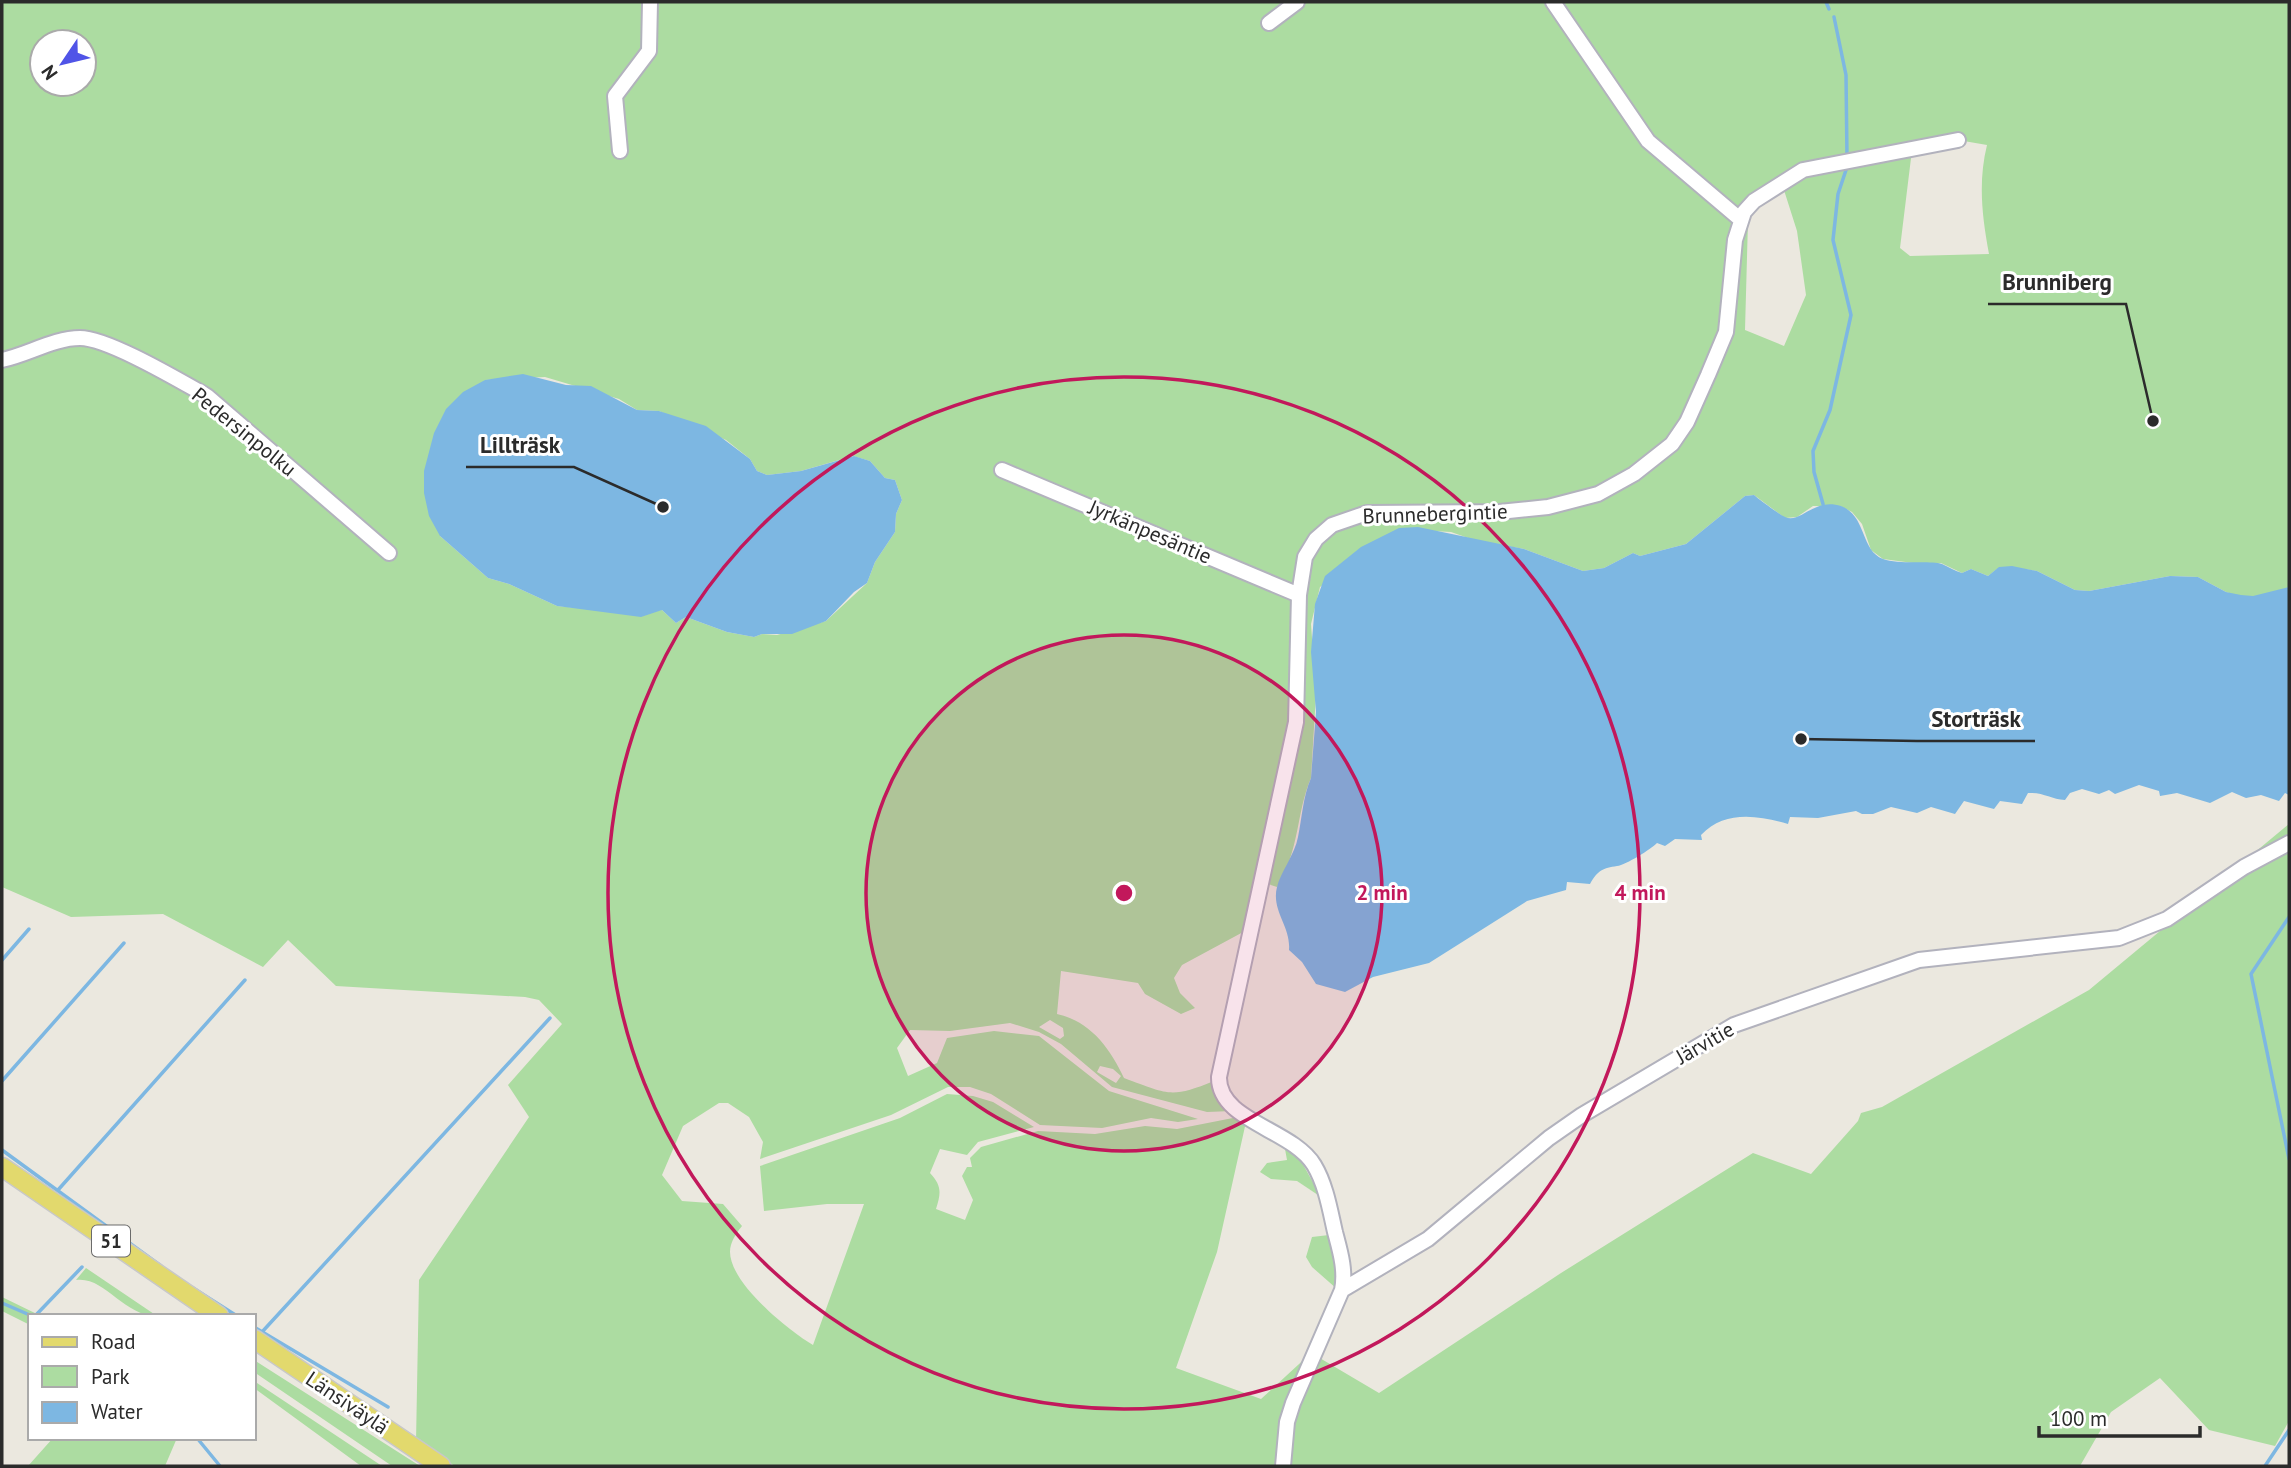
<svg xmlns="http://www.w3.org/2000/svg" width="2291" height="1468" font-family="'PT Sans',sans-serif">
  <rect width="100%" height="100%" fill="#ebe8df"/>
  <path fill="#acdca1" fill-rule="evenodd" d="M 2,2 L 2289,2 L 2289,587 L 2254,601 L 2226,592 L 2198,577 L 2170,576 L 2089,591 L 2075,590 L 2037,571 L 2017,568 L 1997,569 L 1988,576 L 1971,569 L 1962,573 L 1941,563 L 1928,565 L 1883,559 L 1871,550 L 1862,524 L 1852,512 L 1840,506 L 1813,506 L 1797,517 L 1785,518 L 1754,495 L 1745,496 L 1686,544 L 1640,556 L 1633,553 L 1604,568 L 1583,571 L 1524,549 L 1474,540 L 1451,532 L 1399,529 L 1320,587 L 1311,624 L 1316,694 L 1311,778 C 1296,813 1300,850 1277,887 L 1268,884 L 1258,924 L 1182,965 L 1174,978 L 1180,993 L 1195,1008 L 1181,1014 L 1145,994 L 1138,983 L 1061,971 L 1057,1014 C 1090,1021 1110,1048 1124,1078 C 1168,1094 1170,1099 1214,1081 L 1232,1111 L 1207,1112 L 1112,1087 L 1061,1044 L 1039,1032 L 1010,1023 L 950,1031 L 910,1030 L 897,1048 L 908,1076 L 937,1063 L 947,1038 L 994,1031 L 1039,1036 L 1109,1091 L 1198,1119 L 1178,1122 L 1151,1118 L 1102,1128 L 1040,1125 L 991,1094 L 970,1087 L 948,1087 L 891,1115 L 760,1159 L 763,1142 L 749,1117 L 728,1103 L 719,1103 L 683,1126 L 662,1175 L 682,1201 L 723,1204 L 742,1226 C 738,1231 733,1238 731,1245 C 721,1277 789,1331 813,1345 L 864,1204 L 827,1204 L 764,1211 L 760,1166 L 900,1118 L 947,1094 L 973,1096 L 993,1102 L 1034,1127 L 978,1142 L 967,1155 L 940,1149 L 930,1173 C 942,1186 941,1193 936,1209 L 965,1220 L 973,1200 L 962,1176 L 967,1167 L 972,1167 L 970,1158 L 981,1147 L 1038,1131 L 1095,1134 L 1145,1126 L 1177,1129 L 1238,1117 L 1246,1122 L 1217,1252 L 1176,1368 L 1261,1399 L 1311,1353 L 1279,1466 L 455,1466 L 416,1442 L 419,1280 L 529,1117 L 508,1085 L 562,1024 L 539,1000 L 525,997 L 336,986 L 288,940 L 263,967 L 163,914 L 71,917 L 2,887 ZM 42,42 L 84,42 L 84,84 L 42,84 ZM 1958,140 L 1987,145 C 1978,182 1982,216 1989,254 L 1910,256 L 1900,248 L 1912,150 ZM 1783,187 L 1797,231 L 1806,295 L 1784,346 L 1745,330 L 1748,221 L 1754,201 ZM 545,377 L 619,399 L 637,410 L 659,411 L 726,440 L 750,459 L 757,471 L 767,475 L 801,471 L 853,456 L 870,461 L 885,478 L 895,480 L 902,500 L 896,514 L 895,532 L 875,562 L 867,583 L 826,621 L 777,635 L 762,634 L 754,637 L 727,632 L 686,617 L 676,623 L 662,610 L 620,612 L 557,606 L 509,584 L 488,578 L 440,536 L 485,380 ZM 1050,1020 L 1063,1028 L 1064,1036 L 1060,1039 L 1039,1027 ZM 1100,1066 L 1113,1069 L 1121,1076 L 1116,1083 L 1097,1072 Z
    M 2289,824 L 2289,1421 L 2275,1446 L 2209,1430 L 2160,1378 L 2111,1412 L 2080,1466 L 1285,1466 L 1288,1436 L 1318,1357 L 1379,1393 L 1561,1273 L 1753,1153 L 1811,1174 L 1858,1121 L 1861,1113 L 1882,1107 L 2089,990 Z
    M 1285,1149 L 1300,1159 L 1321,1197 L 1297,1181 L 1271,1179 L 1260,1172 L 1267,1163 L 1287,1160 Z
    M 1329,1235 L 1337,1262 L 1337,1289 L 1312,1267 L 1306,1257 L 1312,1237 Z
    M 86,1268 L 157,1316 C 123,1316 105,1276 76,1280 Z
    M 2,1297 L 41,1316 L 30,1316 L 30,1325 L 2,1311 Z
    M 254,1360 L 420,1466 L 392,1466 L 254,1372 Z
    M 254,1381 L 382,1466 L 361,1466 L 254,1388 Z
    M 53,1438 L 177,1438 L 165,1466 L 28,1466 Z"/>
  <path fill="#7db7e2" d="M 523,374 L 566,385 L 591,386 L 637,410 L 659,411 L 706,426 L 750,459 L 757,471 L 767,475 L 801,471 L 854,456 L 870,461 L 885,478 L 895,480 L 902,500 L 896,514 L 895,532 L 875,562 L 867,583 L 854,592 L 826,621 L 792,634 L 762,634 L 754,637 L 727,632 L 686,617 L 676,623 L 662,610 L 641,617 L 557,606 L 509,584 L 488,578 L 440,536 L 429,516 L 424,493 L 424,471 L 434,433 L 446,409 L 463,392 L 485,380 Z
    M 1754,495 C 1760,500 1780,515 1785,517 C 1801,524 1814,497 1841,506 C 1867,516 1860,550 1883,559 C 1899,565 1930,560 1942,564 C 1949,567 1955,571 1962,573 L 1971,569 L 1988,576 L 1999,567 L 2012,566 L 2037,571 L 2075,590 L 2089,591 L 2170,576 L 2198,577 L 2226,592 L 2241,595 L 2253,596 L 2289,587 L 2289,795 L 2285,793 L 2279,801 L 2261,795 L 2246,798 L 2232,792 L 2210,803 L 2177,793 L 2160,796 L 2159,791 L 2139,785 L 2115,794 L 2109,790 L 2099,794 L 2082,789 L 2070,793 L 2065,800 C 2051,799 2043,792 2028,793 L 2022,804 L 2000,801 L 1994,809 L 1964,801 L 1955,814 L 1931,807 L 1917,813 L 1891,807 L 1873,814 L 1862,814 L 1856,811 L 1818,818 L 1790,817 L 1788,824 C 1758,815 1724,810 1701,835 L 1702,840 L 1675,839 L 1665,846 L 1657,843 C 1651,849 1626,865 1617,866 C 1603,868 1598,870 1590,884 L 1567,882 L 1566,890 L 1527,901 L 1429,963 L 1373,977 L 1345,992 L 1316,984 L 1302,962 L 1289,950 C 1291,926 1271,911 1277,887 C 1280,873 1295,854 1298,837 C 1302,818 1303,796 1311,778 L 1316,712 L 1311,652 L 1315,604 L 1325,576 L 1361,547 L 1399,528 L 1418,527 L 1524,549 L 1583,571 L 1604,568 L 1633,553 L 1640,556 L 1686,544 L 1745,496 Z"/>
  <g fill="none" stroke-linecap="round" stroke-linejoin="round">
    <path stroke="#7db7e2" stroke-width="3.5" d="M 1826,2 L 1829,9
      M 1834,17 L 1846,75 L 1847,158
      M 1823,504 L 1814,472 L 1813,451 L 1830,410 L 1851,315 L 1833,240 L 1838,194 L 1847,167
      M 2289,917 L 2251,974 L 2289,1159
      M 2,960 L 29,929
      M 2,1081 L 124,943
      M 2,1150 L 161,1266
      M 58,1190 L 245,980
      M 193,1288 L 237,1316
      M 2,1303 L 32,1316
      M 35,1316 L 82,1267
      M 254,1327 L 388,1407
      M 262,1332 L 550,1018
      M 197,1438 L 220,1466
      M 2265,1466 L 2289,1430"/>
    <g stroke="#b2b2bd" stroke-width="18">
      <path id="minor" d="M 1553,2 L 1648,141 L 1741,220
        M 1269,23 L 1297,2
        M 620,151 L 615,96 L 649,51 L 650,2
        M 2,360 C 27,355 54,338 80,338 C 108,338 180,381 207,396 L 389,553
        M 1002,470 L 1299,595
        M 1342,1290 L 1428,1239 L 1549,1138 L 1582,1115 L 1734,1025 L 1919,960 L 2119,938 L 2167,919 L 2244,867 L 2289,843
        M 1283,1466 L 1287,1422 L 1293,1403 L 1342,1290 C 1346,1270 1340,1251 1335,1232 C 1330,1210 1326,1185 1314,1165 C 1292,1129 1218,1121 1219,1077 L 1296,722 L 1299,595 L 1305,557 L 1316,539 L 1332,525 L 1367,513 L 1499,512 L 1548,507 L 1598,494 L 1634,474 L 1672,444 L 1687,422 L 1708,375 L 1726,332 L 1735,240 L 1744,212 L 1754,201 L 1803,170 L 1958,140"/>
    </g>
    <g stroke="#c8c8c8" stroke-width="21">
      <path id="major" d="M 2,1167 L 219,1316
        M 254,1339 L 441,1466"/>
    </g>
    <use href="#minor" stroke="#fff" stroke-width="14"/>
    <use href="#major" stroke="#e2d96d" stroke-width="18"/>
  </g>
  <circle cx="1124" cy="893" r="258" fill="#c2185b" fill-opacity=".12"/>
  <g fill="none" stroke="#c2185b" stroke-width="3.5">
    <circle cx="1124" cy="893" r="258"/>
    <circle cx="1124" cy="893" r="516"/>
  </g>
  <g text-anchor="middle" stroke-width="6" stroke-linejoin="round" paint-order="stroke">
    <rect fill="#fff" stroke="#6b6b6b" stroke-width="2" x="92" y="1225.5" width="38" height="31" rx="5"/>
    <g font-size="19" font-weight="bold" fill="#2b2b2b">
      <text x="111" y="1248">51</text>
    </g>
    <g font-size="21" fill="#2b2b2b" stroke="#fff">
      <text transform="translate(244 432) rotate(39)" y="7">Pedersinpolku</text>
      <text transform="translate(1435 514) rotate(-2)" y="7">Brunnebergintie</text>
      <text transform="translate(1150 532) rotate(23)" y="7">Jyrkänpesäntie</text>
      <text transform="translate(1705 1043) rotate(-30)" y="7">Järvitie</text>
      <text transform="translate(347 1403) rotate(34)" y="7">Länsiväylä</text>
    </g>
  </g>
  <circle cx="1124" cy="893" r="10" fill="#c2185b" stroke="#fff" stroke-width="3.5"/>
  <g font-size="21" text-anchor="middle" font-weight="bold" fill="#c2185b" stroke="#fff" stroke-width="6" stroke-linejoin="round" paint-order="stroke">
    <text x="1382" y="900">2 min</text>
    <text x="1640" y="900">4 min</text>
  </g>
  <path fill="none" stroke="#2b2b2b" stroke-width="2.5" d="M2153 421L2126 304H1988M663 507L574 467H466M1801 739L1917 741H2035"/>
  <g fill="#2b2b2b" stroke="#fff" stroke-width="2.5">
    <circle cx="2153" cy="421" r="7"/>
    <circle cx="663" cy="507" r="7"/>
    <circle cx="1801" cy="739" r="7"/>
  </g>
  <g font-size="23" text-anchor="middle" font-weight="bold" fill="#2b2b2b" stroke="#fff" stroke-width="6" stroke-linejoin="round" paint-order="stroke">
    <text x="2057" y="290">Brunniberg</text>
    <text x="520" y="453">Lillträsk</text>
    <text x="1976" y="727">Storträsk</text>
  </g>
  <rect width="2291" height="1468" fill="none" stroke="#2b2b2b" stroke-width="7"/>
  <rect x="28" y="1314" width="228" height="126" fill="#ffffff" stroke="#aaaaaa" stroke-width="2"/>
  <rect x="42" y="1337" width="35" height="10" fill="#e2d96d" stroke="#aaaaaa" stroke-width="2"/>
  <text x="91" y="1349" font-size="21" fill="#2b2b2b">Road</text>
  <rect x="42" y="1366" width="35" height="21" fill="#acdca1" stroke="#aaaaaa" stroke-width="2"/>
  <text x="91" y="1384" font-size="21" fill="#2b2b2b">Park</text>
  <rect x="42" y="1402" width="35" height="21" fill="#7db7e2" stroke="#aaaaaa" stroke-width="2"/>
  <text x="91" y="1419" font-size="21" fill="#2b2b2b">Water</text>
  <g transform="translate(63 63) rotate(235)"><circle r="33" fill="#ffffff" stroke="#aaaaaa" stroke-width="2"/>
  <path d="M0-5L12 26L0 18L-12 26Z" fill="#5054e7"/>
  <text y="-10" font-size="19" font-weight="bold" text-anchor="middle" fill="#2b2b2b">N</text>
  </g>
  <path d="M2039 1426v10h161v-10" fill="none" stroke="#2b2b2b" stroke-width="3.5"/>
  <text x="2050" y="1426" font-size="21" fill="#2b2b2b" stroke="#ffffff" stroke-width="5" paint-order="stroke">100 m</text>
</svg>
